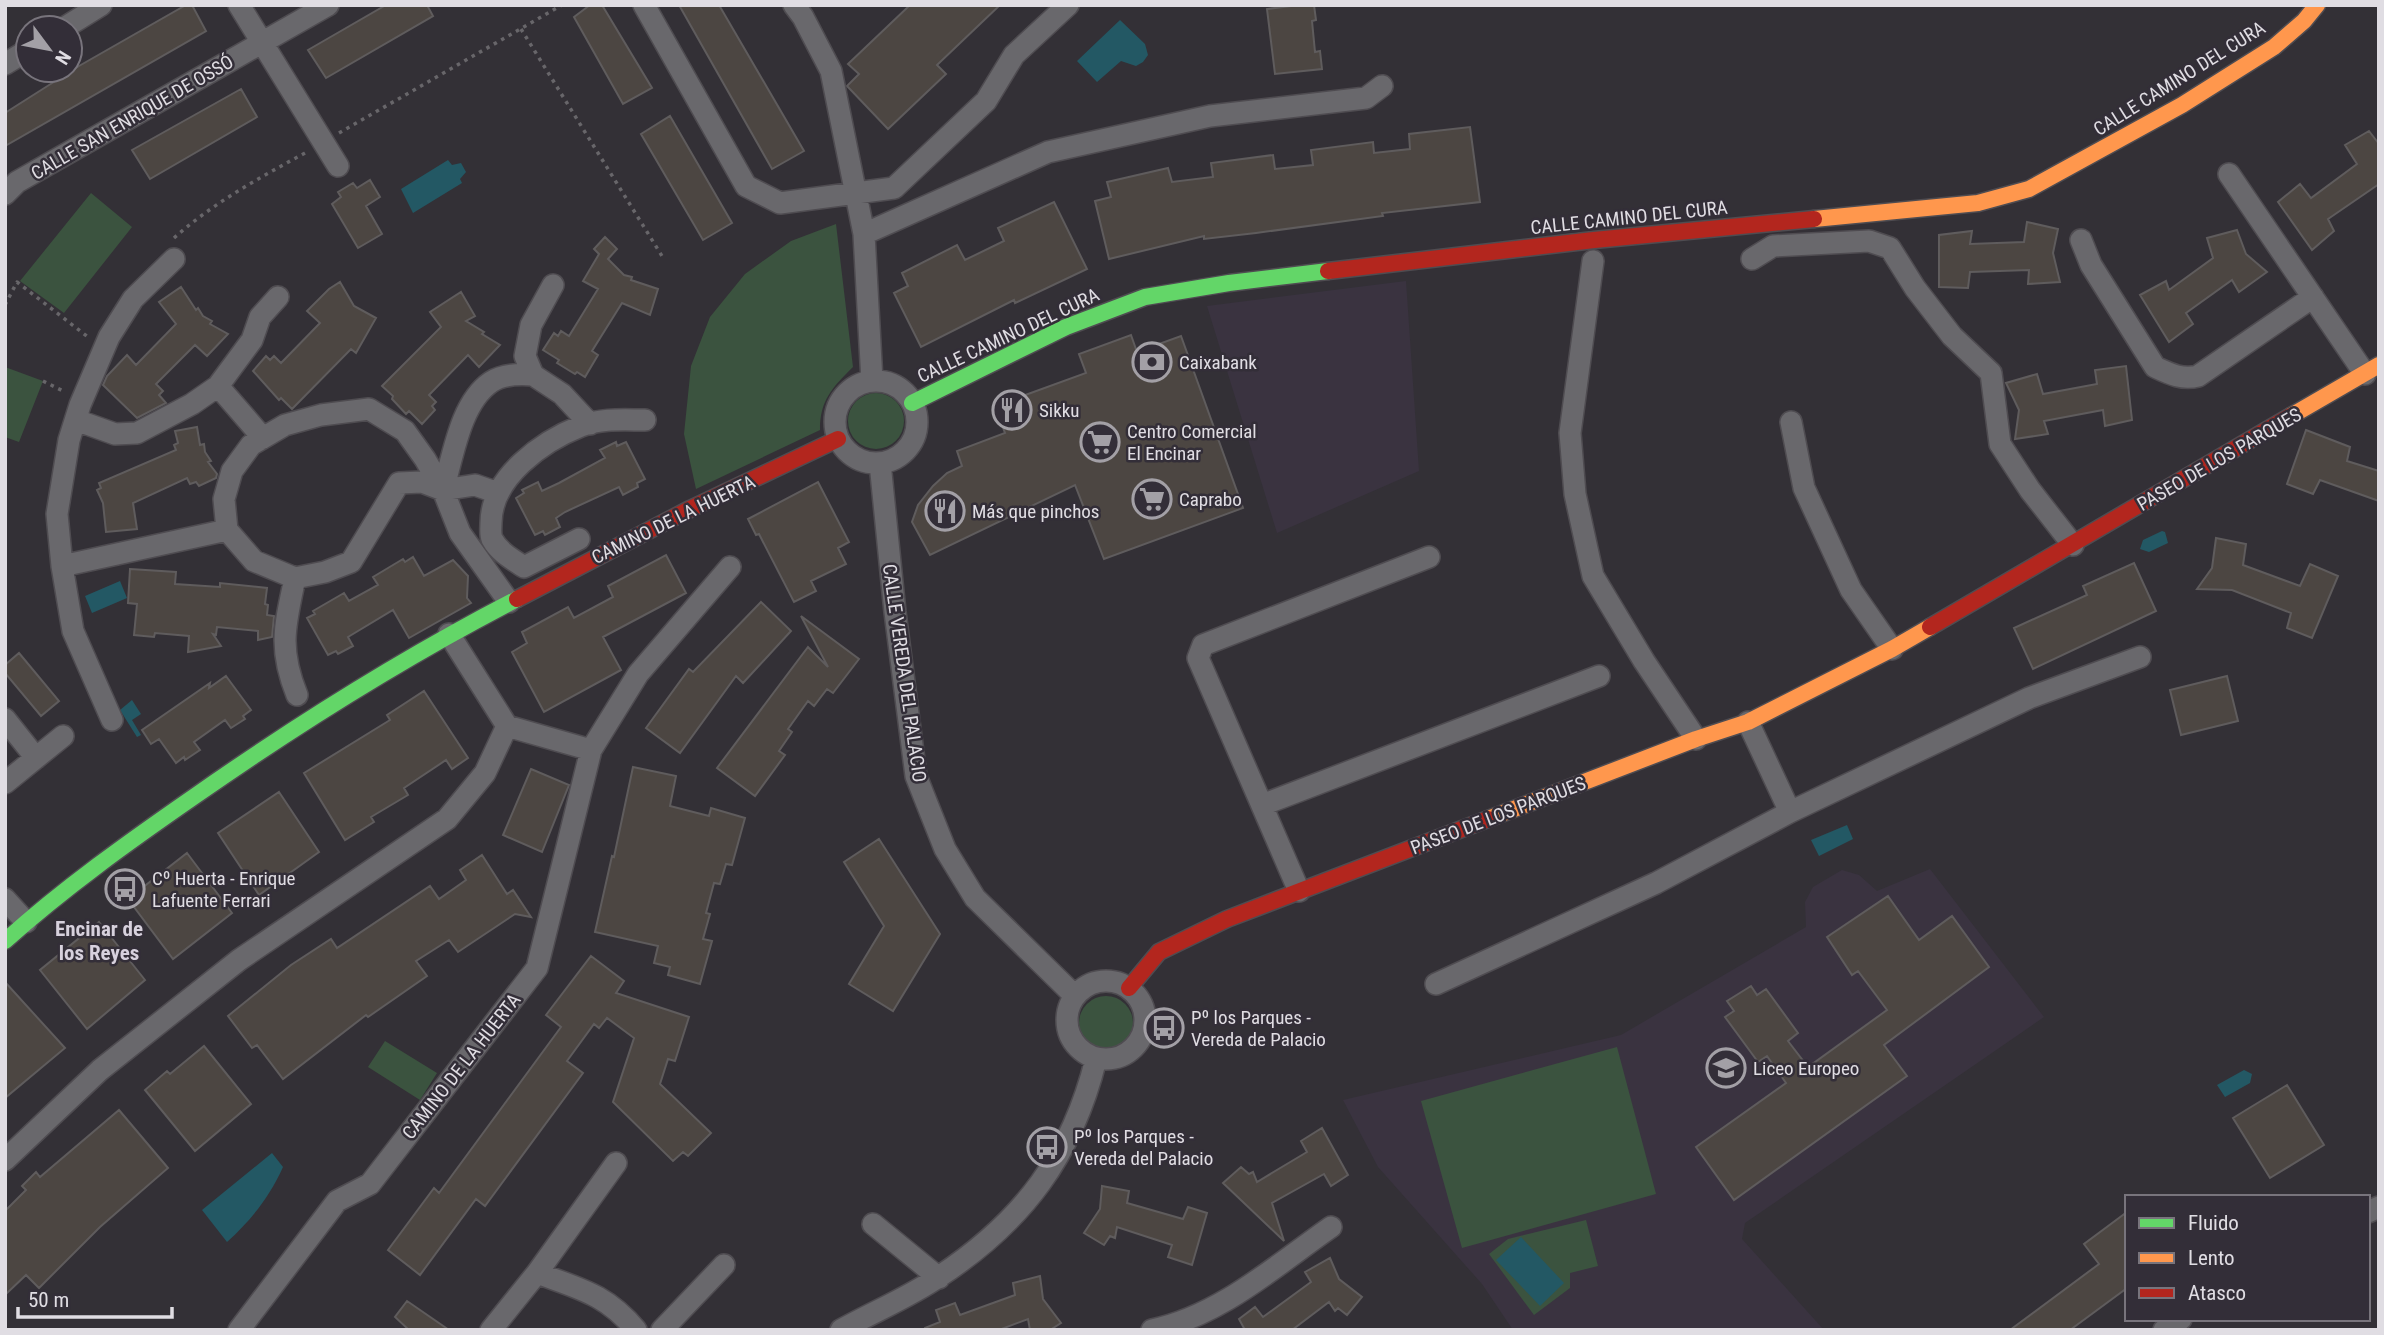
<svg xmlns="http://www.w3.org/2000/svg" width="2384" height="1335" font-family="'Roboto Condensed',sans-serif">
  <rect width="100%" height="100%" fill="#333036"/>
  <path fill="#3a3340" d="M 1406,281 L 1419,471 L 1277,533 L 1207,306 Z
    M 1930,869 L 2044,1017 L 1745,1223 L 1742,1239 L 1824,1330 L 1513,1330 L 1482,1284 L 1378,1167 L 1343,1100 L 1621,1035 L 1806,927 L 1805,902 L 1813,887 L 1842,870 L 1859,875 L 1877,891 Z"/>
  <path fill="#3b533f" d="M 91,193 L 132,227 L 64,313 L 20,281 Z
    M 836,224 L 853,367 C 832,388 820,400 820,430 L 696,489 L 684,434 L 691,366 L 710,317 L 745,274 L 791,241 Z
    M 5,367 L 43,381 L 19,442 L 5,437 Z
    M848 421a28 28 0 1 1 56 0a28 28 0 1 1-56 0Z
    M1079 1023a27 27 0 1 1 54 0a27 27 0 1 1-54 0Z
    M 385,1041 L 437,1073 L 420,1100 L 368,1067 Z
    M 1617,1047 L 1656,1194 L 1462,1248 L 1421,1101 Z
    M 1586,1220 L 1598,1266 L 1570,1273 L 1570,1288 L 1534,1315 L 1489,1254 L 1508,1239 Z"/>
  <path fill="#235864" d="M 1120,20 L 1145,44 L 1148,55 L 1143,62 L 1136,66 L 1121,61 L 1097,82 L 1077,61 Z
    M 448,160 L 452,165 L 461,163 L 466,172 L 460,179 L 462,183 L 413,213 L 401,189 Z
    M 2162,531 L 2165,532 L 2168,543 L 2149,552 L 2140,549 L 2143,540 Z
    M 120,581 L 127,598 L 92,613 L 85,596 Z
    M 132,700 L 141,714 L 132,720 L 141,735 L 137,737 L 120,710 Z
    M 1847,825 L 1853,839 L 1819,856 L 1811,840 Z
    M 2244,1070 L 2252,1074 L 2250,1083 L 2225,1097 L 2217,1085 Z
    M 272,1153 L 283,1167 C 269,1198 251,1220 227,1242 L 202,1210 Z
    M 1521,1237 L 1564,1283 L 1540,1306 L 1496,1260 Z"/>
  <path fill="#4c4642" stroke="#5f5c5d" stroke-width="2" d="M 186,5 L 192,5 L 206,31 L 5,146 L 5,113 L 79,66 Z
    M 386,5 L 427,5 L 433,16 L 326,78 L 308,50 Z
    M 590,5 L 602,5 L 652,88 L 623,104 L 574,17 Z
    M 679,5 L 719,5 L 804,151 L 772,169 Z
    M 910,5 L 1000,5 L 937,65 L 946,74 L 888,129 L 847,86 L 859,74 L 848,64 Z
    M 1299,5 L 1314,5 L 1316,20 L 1312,21 L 1315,52 L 1320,51 L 1322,69 L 1275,74 L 1267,9 Z
    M 241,89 L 257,117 L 150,179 L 132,150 Z
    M 670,116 L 732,223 L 703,240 L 641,134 Z
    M 1470,127 L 1480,202 L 1382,213 L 1383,216 L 1256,233 L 1204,239 L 1204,236 L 1109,259 L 1095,201 L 1111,197 L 1107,182 L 1168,168 L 1172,182 L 1213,177 L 1211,163 L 1273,155 L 1275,169 L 1313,165 L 1311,150 L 1373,142 L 1374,153 L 1410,149 L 1409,134 Z
    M 2369,131 L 2379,144 L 2379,184 L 2328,219 L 2334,231 L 2312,250 L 2278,202 L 2300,184 L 2311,198 L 2357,164 L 2345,145 Z
    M 370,180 L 380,197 L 366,206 L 382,234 L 358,248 L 332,204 L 341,197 L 338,192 L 353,183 L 357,188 Z
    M 1054,202 L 1087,269 L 1015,303 L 1014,300 L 921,347 L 894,293 L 908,286 L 902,273 L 957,245 L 965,260 L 1004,241 L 998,228 Z
    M 2027,222 L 2058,229 L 2053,253 L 2060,282 L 2028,284 L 2029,270 L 1970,272 L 1968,288 L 1939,287 L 1939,235 L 1972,231 L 1970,244 L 2024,242 Z
    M 2237,230 L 2246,254 L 2267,272 L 2239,292 L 2232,280 L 2186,313 L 2193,324 L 2169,342 L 2140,295 L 2166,281 L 2169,290 L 2213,258 L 2207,238 Z
    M 605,237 L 617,249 L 608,259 L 624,275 L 632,277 L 631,280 L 658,289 L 650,315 L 622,303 L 592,351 L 598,355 L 585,377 L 577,372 L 575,374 L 557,363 L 559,360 L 543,350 L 554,333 L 558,336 L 561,331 L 569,336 L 598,289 L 583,281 L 599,254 L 594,249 Z
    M 340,282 L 354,306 L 376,318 L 356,353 L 351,349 L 292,409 L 281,398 L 279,400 L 253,371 L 266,356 L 270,360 L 274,356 L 281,363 L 320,323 L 307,311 L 329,289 Z
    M 181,287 L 196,310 L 198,308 L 203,316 L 212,321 L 210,324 L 228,334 L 207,356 L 195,345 L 156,384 L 163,391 L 159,395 L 166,403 L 137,418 L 103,385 L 107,376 L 127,355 L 136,365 L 176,324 L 159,302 Z
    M 461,292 L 475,316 L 466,321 L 484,332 L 482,334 L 500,345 L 479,367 L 468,355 L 429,395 L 436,402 L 432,406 L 435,410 L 422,424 L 409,411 L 406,414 L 392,399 L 393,396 L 382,386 L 441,327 L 430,312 Z
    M 1131,335 L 1137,352 L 1181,336 L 1243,508 L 1104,559 L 1075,485 L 930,555 L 912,522 L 918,505 L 933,486 L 947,473 L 962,466 L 957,451 L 1005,433 L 995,406 L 1086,373 L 1079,354 Z
    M 2126,366 L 2132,420 L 2105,426 L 2103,410 L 2044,421 L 2048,434 L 2015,439 L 2019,410 L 2006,383 L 2037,374 L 2043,394 L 2097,384 L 2095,370 Z
    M 197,427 L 200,445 L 204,444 L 205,452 L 211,461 L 208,462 L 217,474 L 216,478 L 199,486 L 196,482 L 190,484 L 187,478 L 133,503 L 137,529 L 106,532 L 103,503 L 97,490 L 101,488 L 99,483 L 176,450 L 174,445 L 178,443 L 175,431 Z
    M 2306,430 L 2350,447 L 2347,461 L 2379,471 L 2379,501 L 2320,480 L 2313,494 L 2287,484 Z
    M 616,442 L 617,446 L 626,442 L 645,479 L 637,483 L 638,487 L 623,495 L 619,487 L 565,512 L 556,518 L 560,527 L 545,535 L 543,531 L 535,535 L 516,498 L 524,493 L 522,490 L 538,482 L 542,491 L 559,483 L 605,458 L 600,450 Z
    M 818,482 L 849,542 L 838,548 L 846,564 L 811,581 L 816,591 L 794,602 L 759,534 L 756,535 L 748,519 Z
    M 2216,538 L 2246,544 L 2243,565 L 2300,586 L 2310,564 L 2338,576 L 2312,638 L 2287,628 L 2291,613 L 2232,590 L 2197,589 L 2212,568 Z
    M 666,555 L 686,593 L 603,637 L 621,670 L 544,712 L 512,652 L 527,643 L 522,632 L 568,607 L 574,618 L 613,597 L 608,586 Z
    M 413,557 L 424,576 L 453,560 L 468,576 L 467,598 L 471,603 L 409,638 L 393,610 L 348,637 L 353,646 L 338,654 L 336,651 L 328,655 L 307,618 L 315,614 L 313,611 L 344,593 L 349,601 L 378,585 L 373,577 L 403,559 L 405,562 Z
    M 2134,563 L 2156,611 L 2033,669 L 2014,628 L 2087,595 L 2083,586 Z
    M 130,569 L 176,572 L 175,584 L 220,587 L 220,583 L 267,588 L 265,604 L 268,605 L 267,615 L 274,616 L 272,637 L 258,640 L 258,631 L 217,627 L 216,635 L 213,634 L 221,646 L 188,652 L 189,636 L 155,633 L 154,637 L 134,635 L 137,604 L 128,603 Z
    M 761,602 L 791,631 L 743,683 L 736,676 L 680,753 L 646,728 L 689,669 L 693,672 Z
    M 801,616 L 859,659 L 833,693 L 827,689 L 814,706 L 808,701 L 788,729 L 792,732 L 779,751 L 785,755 L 755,796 L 717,768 L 808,647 L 828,667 Z
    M 19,653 L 59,701 L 41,716 L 5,673 L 5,665 Z
    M 226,676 L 251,710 L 243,716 L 245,719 L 231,728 L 225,720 L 194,742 L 200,750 L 185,760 L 184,757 L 176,763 L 159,739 L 151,744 L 142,730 L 210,683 L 209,688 Z
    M 2227,676 L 2238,721 L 2181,735 L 2170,690 Z
    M 424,691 L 468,758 L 452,769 L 446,760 L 404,788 L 408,795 L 371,817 L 374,822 L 345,840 L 304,773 L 390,720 L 387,715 Z
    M 633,767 L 676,776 L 670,806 L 709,816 L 711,808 L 745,818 L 732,865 L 726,864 L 720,884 L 714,883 L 706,913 L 710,914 L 703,939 L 712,941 L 700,984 L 668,975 L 670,967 L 654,963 L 658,946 L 595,932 L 612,856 L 614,857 Z
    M 531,769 L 569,785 L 542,852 L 503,835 Z
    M 279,792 L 319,852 L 259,895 L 218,833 Z
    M 879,839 L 940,934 L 893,1011 L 849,984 L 884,926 L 844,862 Z
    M 187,853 L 232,913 L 173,959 L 128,899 Z
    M 482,855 L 507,894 L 513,890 L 531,917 L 515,914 L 458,952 L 449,940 L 416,961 L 427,976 L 368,1017 L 366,1015 L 283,1079 L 257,1045 L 252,1048 L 228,1016 L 291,965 L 331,939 L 337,948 L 430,886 L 439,899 L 466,880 L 460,870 Z
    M 1888,896 L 1919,940 L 1952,916 L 1989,967 L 1884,1045 L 1907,1076 L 1734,1200 L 1696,1147 L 1786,1083 L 1767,1056 L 1758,1062 L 1725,1017 L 1734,1011 L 1727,1001 L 1751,986 L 1757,995 L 1766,989 L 1798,1033 L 1788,1041 L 1808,1067 L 1887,1010 L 1858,971 L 1852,975 L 1827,937 Z
    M 99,922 L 145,980 L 87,1029 L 40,970 Z
    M 591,956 L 624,981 L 616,993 L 689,1017 L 675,1061 L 668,1059 L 660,1084 L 711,1133 L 688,1156 L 683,1152 L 673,1161 L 613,1102 L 634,1038 L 607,1018 L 599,1028 L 594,1024 L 567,1061 L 583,1073 L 485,1206 L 476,1199 L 420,1275 L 388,1250 L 434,1188 L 439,1193 L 561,1027 L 546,1015 Z
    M 5,982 L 65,1048 L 5,1098 Z
    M 204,1046 L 251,1104 L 195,1151 L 145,1090 L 167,1071 L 170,1074 Z
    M 2287,1085 L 2324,1145 L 2270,1178 L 2233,1118 Z
    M 119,1110 L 168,1168 L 100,1227 L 39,1288 L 26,1275 L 5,1295 L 5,1211 L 26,1190 L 22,1186 L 36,1172 L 40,1177 Z
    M 1322,1128 L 1348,1175 L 1331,1186 L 1324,1174 L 1272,1203 L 1284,1241 L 1223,1183 L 1241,1167 L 1249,1174 L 1253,1172 L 1257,1182 L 1307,1152 L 1301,1141 Z
    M 1102,1186 L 1129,1191 L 1127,1203 L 1183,1219 L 1188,1207 L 1207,1213 L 1192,1265 L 1168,1257 L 1172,1245 L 1117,1227 L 1115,1238 L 1110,1236 L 1104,1245 L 1084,1233 L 1100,1209 Z
    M 2127,1212 L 2127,1288 L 2070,1330 L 2010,1330 L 2099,1264 L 2084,1244 Z
    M 1330,1258 L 1339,1279 L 1362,1297 L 1347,1315 L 1338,1308 L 1335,1311 L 1329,1302 L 1292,1330 L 1245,1330 L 1239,1319 L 1255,1307 L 1263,1317 L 1311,1282 L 1305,1272 Z
    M 1040,1276 L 1043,1299 L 1061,1323 L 1050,1330 L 1030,1330 L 1028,1319 L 999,1330 L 925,1330 L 925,1328 L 940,1322 L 936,1310 L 955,1303 L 960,1315 L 1015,1295 L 1013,1283 Z
    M 407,1301 L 449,1330 L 409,1330 L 395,1317 Z"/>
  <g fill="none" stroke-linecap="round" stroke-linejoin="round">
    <g stroke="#4f4c51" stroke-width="24">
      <path id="street" d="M 239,5 L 338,166
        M 644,5 L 746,186 L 780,203 L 894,188 L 986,101 L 1014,55 L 1068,5
        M 794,5 L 803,17 L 831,71 L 864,234 L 872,381
        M 64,28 L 101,5
        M 5,64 L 28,50
        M 2229,174 L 2365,374
        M 5,194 L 17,182 L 328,5
        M 864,234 L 1048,152 L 1210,116 L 1366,98 L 1382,86
        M 2081,240 L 2091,265 L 2155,367 C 2170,374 2182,380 2198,376 L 2313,297
        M 1752,259 L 1773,246 L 1869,241 L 1890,248 L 1915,288 L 1952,336 L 1991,373 L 2000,444 L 2030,490 L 2073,545
        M 1593,261 L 1570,433 L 1575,494 L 1593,576 L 1644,661 L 1696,739
        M 553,285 L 531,325 L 525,356 L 533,375 L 562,394 L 590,424
        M835 422a41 41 0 1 1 82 0a41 41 0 1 1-82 0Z
        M 218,386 L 263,438
        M 76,420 L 115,434 L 137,433 L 192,404 L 218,386 L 252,340 L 260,317 L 278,297
        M 1791,422 L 1804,488 L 1851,590 L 1892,649
        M 880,463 L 895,612 L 916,776 L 945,849 L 975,898 L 1075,996
        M 443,490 C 453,457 460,403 491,382 C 503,374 520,374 533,375
        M 498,493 L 475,485 L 443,490 L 422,482 L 399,483 L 351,562 L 325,572 L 295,578 L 254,561 L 227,530 L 224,499 L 232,471 L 251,445 L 285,425 L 321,415 L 369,409 L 405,431 L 425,459 L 443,490 L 460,533 L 509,602
        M 579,539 L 524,567 C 512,559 499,552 492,539 C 490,534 491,528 491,523 C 491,477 543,441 581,426 C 602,418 624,420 645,420
        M 62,566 L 227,530
        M 295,578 C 285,625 278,648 297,695
        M 5,719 L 36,758
        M 112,720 L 73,631 L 62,566 L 57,514 L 69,440 L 80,405 L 109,337 L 133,299 L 174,259
        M 1748,722 L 1790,812
        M 507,726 L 591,750
        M 5,783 L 63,736
        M 1262,805 L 1599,676
        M 1299,891 L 1198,658 L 1203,645 L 1429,557
        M 5,899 L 26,922
        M1067 1020a39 39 0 1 1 78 0a39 39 0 1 1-78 0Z
        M 1436,984 L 1656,883 L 1790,812 L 2029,698 L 2140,657
        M 5,1160 L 100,1070 L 239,960 L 447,819 L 485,773 L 507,726 L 449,634
        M 2368,1212 L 2379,1207
        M 873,1224 L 939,1278
        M 537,1273 L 616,1163
        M 239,1330 L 337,1201 L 370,1184 L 537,968 L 591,750 L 638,674 L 730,567
        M 491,1330 L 537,1273 C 580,1289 606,1294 636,1330
        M 662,1330 L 724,1265
        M 841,1330 C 873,1312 910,1297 940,1276 C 1023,1221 1072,1156 1096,1059
        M 1152,1330 C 1220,1316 1275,1266 1331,1227
        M 2164,1330 L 2181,1319"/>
    </g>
    <g stroke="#4f4c51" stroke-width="19">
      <path id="fast" d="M 912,403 L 1066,327 L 1145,297 L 1229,283 L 1328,271
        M 5,941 C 64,888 130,841 195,796 C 298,724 405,657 517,599"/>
    </g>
    <g stroke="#4f4c51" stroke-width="19">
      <path id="slow" d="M 1814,219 L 1978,203 L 2029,189 L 2182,105 L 2274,47 L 2304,21 L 2317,5
        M 2291,416 L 2379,365
        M 1488,819 L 1696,739 L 1748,722 L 1892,649 L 1930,627"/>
    </g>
    <g stroke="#4f4c51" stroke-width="19">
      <path id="jam" d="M 1328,271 L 1594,240 L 1814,219
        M 517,599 L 690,509 L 838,439
        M 1930,627 L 2291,416
        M 1129,988 L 1159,952 L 1227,919 L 1488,819"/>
    </g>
    <path stroke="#68666a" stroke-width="3.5" stroke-dasharray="3.5 5" stroke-linecap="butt" d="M 521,29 L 662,256
      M 339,133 L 562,5
      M 174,238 C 213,203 259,178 305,153
      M 5,305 L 17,282 L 88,337
      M 43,381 L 63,391"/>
    <use href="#street" stroke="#69686c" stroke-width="21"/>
    <use href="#fast" stroke="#63d668" stroke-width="16"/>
    <use href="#slow" stroke="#ff974d" stroke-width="16"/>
    <use href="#jam" stroke="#b3261e" stroke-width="16"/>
  </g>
  <defs>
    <g id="bank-ring" transform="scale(2.0125)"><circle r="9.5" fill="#332e38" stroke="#a3a0a6" stroke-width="1.5"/><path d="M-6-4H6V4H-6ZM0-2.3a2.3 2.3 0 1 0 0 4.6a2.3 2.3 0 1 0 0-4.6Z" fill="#a3a0a6"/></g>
    <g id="restaurant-ring" transform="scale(2.0125)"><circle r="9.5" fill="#332e38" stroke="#a3a0a6" stroke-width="1.5"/><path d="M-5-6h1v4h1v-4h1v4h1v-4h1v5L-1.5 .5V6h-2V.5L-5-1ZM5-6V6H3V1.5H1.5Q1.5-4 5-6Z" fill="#a3a0a6"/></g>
    <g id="supermarket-ring" transform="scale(2.0125)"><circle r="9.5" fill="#332e38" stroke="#a3a0a6" stroke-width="1.5"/><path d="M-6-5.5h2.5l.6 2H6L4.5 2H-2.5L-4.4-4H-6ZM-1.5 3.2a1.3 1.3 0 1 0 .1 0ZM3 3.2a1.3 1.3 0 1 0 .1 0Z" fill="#a3a0a6"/></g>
    <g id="bus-ring" transform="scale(2.0125)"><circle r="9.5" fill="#332e38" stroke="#a3a0a6" stroke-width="1.5"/><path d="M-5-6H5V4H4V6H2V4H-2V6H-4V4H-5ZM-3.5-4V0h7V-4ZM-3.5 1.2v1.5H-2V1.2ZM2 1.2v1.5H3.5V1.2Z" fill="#a3a0a6"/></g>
    <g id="school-ring" transform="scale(2.0125)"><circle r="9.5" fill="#332e38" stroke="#a3a0a6" stroke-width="1.5"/><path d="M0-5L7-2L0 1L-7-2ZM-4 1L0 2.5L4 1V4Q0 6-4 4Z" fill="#a3a0a6"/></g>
  </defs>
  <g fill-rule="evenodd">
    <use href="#bank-ring" x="1152" y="362"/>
    <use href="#restaurant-ring" x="1012" y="410"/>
    <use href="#supermarket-ring" x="1100" y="442"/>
    <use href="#supermarket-ring" x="1152" y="499"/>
    <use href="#restaurant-ring" x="945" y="511"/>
    <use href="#bus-ring" x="125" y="889"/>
    <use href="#bus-ring" x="1164" y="1028"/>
    <use href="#school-ring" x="1726" y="1068"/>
    <use href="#bus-ring" x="1047" y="1147"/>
  </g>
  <g text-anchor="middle" stroke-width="5" stroke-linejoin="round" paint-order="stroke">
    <g font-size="19" fill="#e0dde3" stroke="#332e38">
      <text transform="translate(2179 78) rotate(-32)" y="7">CALLE CAMINO DEL CURA</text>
      <text transform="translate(132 117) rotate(-30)" y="7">CALLE SAN ENRIQUE DE OSSÓ</text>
      <text transform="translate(1629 217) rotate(-6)" y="7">CALLE CAMINO DEL CURA</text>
      <text transform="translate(1008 335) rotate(-25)" y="7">CALLE CAMINO DEL CURA</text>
      <text transform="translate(2219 459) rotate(-30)" y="7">PASEO DE LOS PARQUES</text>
      <text transform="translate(673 519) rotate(-26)" y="7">CAMINO DE LA HUERTA</text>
      <text transform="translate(905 673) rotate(82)" y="7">CALLE VEREDA DEL PALACIO</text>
      <text transform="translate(1498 815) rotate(-21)" y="7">PASEO DE LOS PARQUES</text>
      <text transform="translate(461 1066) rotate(-52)" y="7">CAMINO DE LA HUERTA</text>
    </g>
    <g font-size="19" fill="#e0dde3" stroke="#332e38" text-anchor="start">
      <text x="1179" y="369">Caixabank</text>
      <text x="1039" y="417">Sikku</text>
      <text x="1127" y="438">Centro Comercial<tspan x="1127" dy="22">El Encinar</tspan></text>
      <text x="1179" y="506">Caprabo</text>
      <text x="972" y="518">Más que pinchos</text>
      <text x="152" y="885">Cº Huerta - Enrique<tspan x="152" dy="22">Lafuente Ferrari</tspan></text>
      <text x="1191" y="1024">Pº los Parques -<tspan x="1191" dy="22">Vereda de Palacio</tspan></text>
      <text x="1753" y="1075">Liceo Europeo</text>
      <text x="1074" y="1143">Pº los Parques -<tspan x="1074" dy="22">Vereda del Palacio</tspan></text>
    </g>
    <g font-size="21" font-weight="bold" fill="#d7d1dd" stroke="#332e38">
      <text x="99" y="936">Encinar de<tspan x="99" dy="24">los Reyes</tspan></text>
    </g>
  </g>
  <rect width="2384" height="1335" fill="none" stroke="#e0dde3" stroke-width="14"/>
  <rect x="2125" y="1195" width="245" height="126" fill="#332e38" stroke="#78747c" stroke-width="2"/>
  <rect x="2139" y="1218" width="35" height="10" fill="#63d668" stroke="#78747c" stroke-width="2"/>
  <text x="2188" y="1230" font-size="21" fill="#e0dde3">Fluido</text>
  <rect x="2139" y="1253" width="35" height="10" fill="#ff974d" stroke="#78747c" stroke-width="2"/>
  <text x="2188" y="1265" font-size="21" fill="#e0dde3">Lento</text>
  <rect x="2139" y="1288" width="35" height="10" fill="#b3261e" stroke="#78747c" stroke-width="2"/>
  <text x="2188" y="1300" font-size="21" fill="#e0dde3">Atasco</text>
  <g transform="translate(49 49) rotate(122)"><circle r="33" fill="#332e38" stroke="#78747c" stroke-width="2"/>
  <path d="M0-5L12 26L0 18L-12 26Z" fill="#a3a0a6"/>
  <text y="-10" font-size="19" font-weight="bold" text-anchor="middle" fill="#e0dde3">N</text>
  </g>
  <path d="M18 1307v10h154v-10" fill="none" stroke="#e0dde3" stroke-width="3.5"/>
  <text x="28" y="1307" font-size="21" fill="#e0dde3" stroke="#332e38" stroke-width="5" paint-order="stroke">50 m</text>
</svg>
